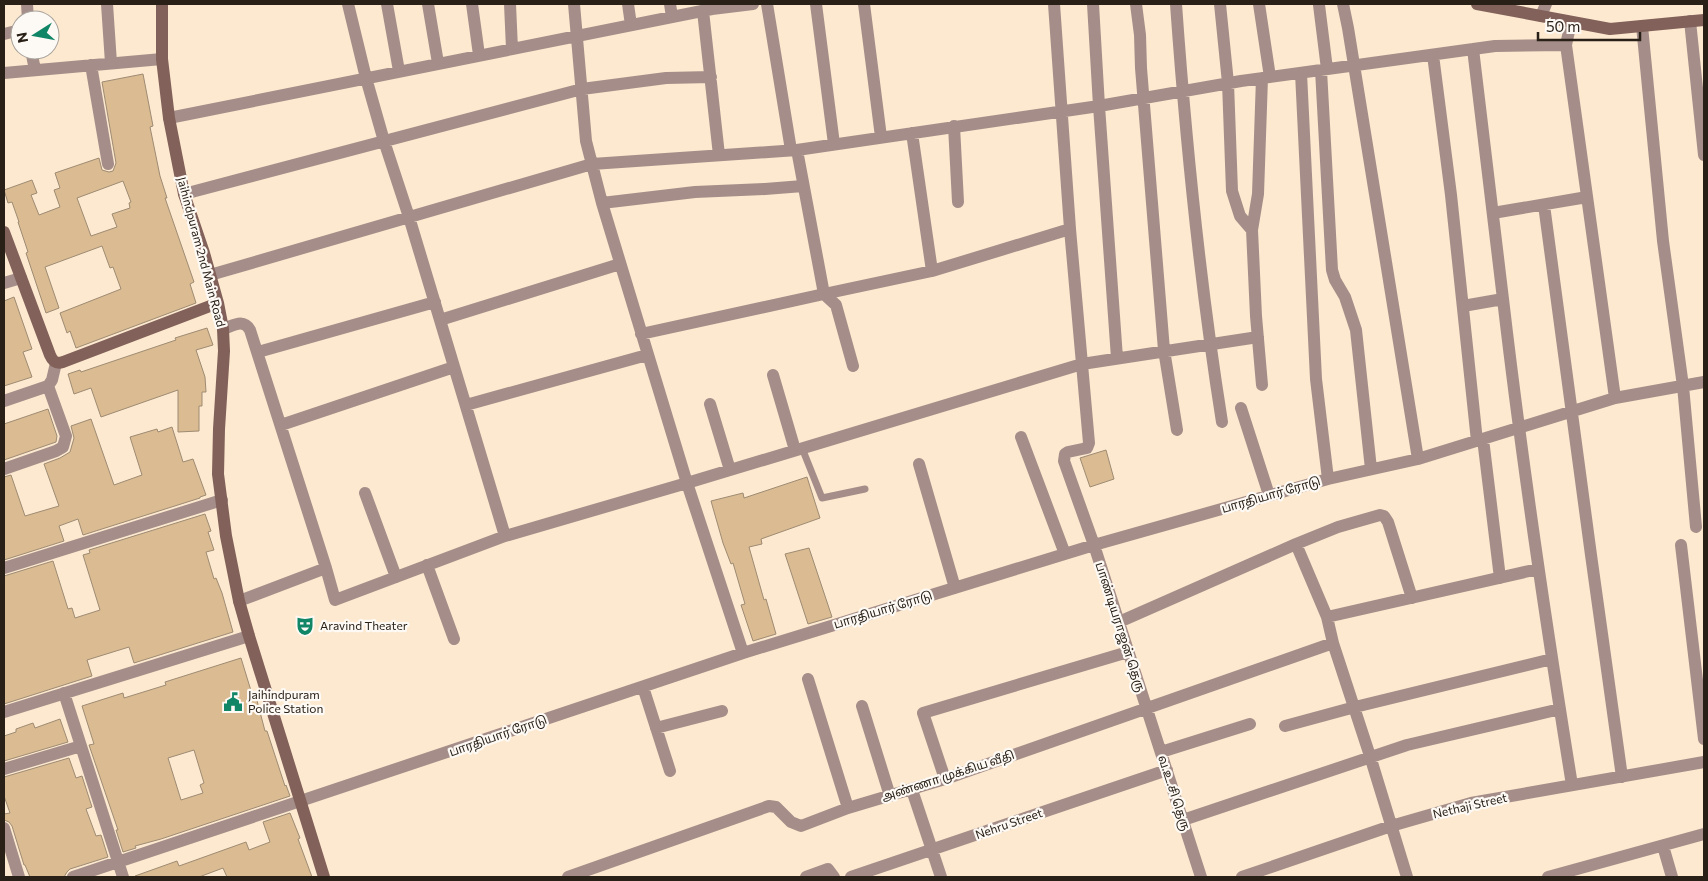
<svg xmlns="http://www.w3.org/2000/svg" width="1708" height="881" font-family="Commissioner,'Noto Sans Tamil',sans-serif">
  <rect width="100%" height="100%" fill="#fde9cf"/>
  <path fill="#dabb92" stroke="#9e8b73" fill-rule="evenodd" d="M 143,74 L 153,126 L 150,127 L 160,176 L 167,198 L 165,198 L 194,282 L 190,284 L 196,303 L 76,348 L 70,331 L 67,333 L 60,313 L 121,289 L 113,267 L 110,268 L 102,246 L 45,267 L 59,308 L 46,313 L 26,253 L 28,252 L 18,222 L 19,222 L 12,202 L 8,203 L 4,190 L 32,180 L 37,193 L 31,195 L 39,215 L 60,207 L 54,190 L 60,188 L 55,173 L 99,158 L 102,170 L 109,172 L 113,171 L 116,163 L 102,82 ZM 123,181 L 131,202 L 129,203 L 130,208 L 112,214 L 117,227 L 91,236 L 77,198 Z
    M 14,297 L 32,349 L 23,352 L 32,377 L 4,386 L 4,301 Z
    M 207,328 L 213,345 L 196,350 L 205,377 L 206,392 L 202,392 L 202,406 L 199,406 L 199,431 L 178,432 L 178,390 L 101,417 L 91,388 L 74,394 L 68,374 L 80,370 L 81,372 L 176,340 L 175,338 Z
    M 48,409 L 57,436 L 56,442 L 4,460 L 4,424 Z
    M 91,419 L 114,485 L 142,475 L 130,437 L 157,429 L 158,432 L 172,427 L 183,462 L 193,459 L 206,495 L 200,497 L 200,498 L 83,535 L 78,519 L 59,526 L 64,541 L 4,560 L 4,477 L 11,475 L 25,516 L 59,506 L 44,464 L 60,458 L 70,452 L 74,438 L 71,426 Z
    M 1106,450 L 1114,479 L 1090,487 L 1080,458 Z
    M 807,477 L 820,518 L 761,539 L 762,544 L 749,547 L 764,600 L 766,599 L 776,634 L 753,641 L 741,605 L 745,604 L 733,563 L 731,564 L 723,543 L 711,501 L 743,493 L 744,498 Z
    M 205,514 L 211,531 L 208,532 L 214,550 L 206,552 L 214,579 L 216,578 L 222,593 L 233,632 L 134,663 L 129,647 L 87,660 L 92,676 L 4,704 L 4,576 L 53,561 L 68,609 L 72,608 L 75,618 L 100,610 L 83,555 L 90,553 L 89,550 Z
    M 809,548 L 832,617 L 808,624 L 785,554 Z
    M 241,658 L 252,694 L 255,693 L 265,731 L 267,731 L 285,786 L 286,785 L 290,796 L 161,839 L 135,846 L 136,848 L 123,852 L 116,830 L 118,830 L 89,745 L 94,744 L 82,706 L 123,693 L 124,698 L 166,685 L 165,682 ZM 194,750 L 204,783 L 200,785 L 203,793 L 181,800 L 168,758 Z
    M 60,719 L 68,742 L 4,761 L 4,736 L 16,732 L 16,729 L 33,723 L 35,728 Z
    M 69,758 L 76,778 L 82,776 L 92,807 L 86,809 L 96,836 L 101,835 L 108,857 L 70,869 L 67,872 L 64,877 L 30,877 L 25,865 L 24,865 L 12,826 L 9,822 L 4,820 L 4,814 L 10,813 L 4,796 L 4,777 Z
    M 290,813 L 300,838 L 298,839 L 312,877 L 227,877 L 223,868 L 199,877 L 135,877 L 135,876 L 177,861 L 179,866 L 246,842 L 249,850 L 270,842 L 263,822 Z"/>
  <g fill="none" stroke-linecap="round" stroke-linejoin="round">
    <path stroke="#a58e89" stroke-width="7" d="M 802,448 L 822,498 L 865,489"/>
    <path stroke="#a58e89" stroke-width="12" d="M 27,4 L 28,20
      M 107,4 L 111,63
      M 348,4 L 366,78 L 384,141 L 409,217 L 505,536
      M 387,4 L 399,71
      M 428,4 L 438,63
      M 472,4 L 479,55
      M 510,4 L 512,49
      M 574,4 L 586,141 L 602,203 L 687,483 L 743,653
      M 628,4 L 631,25
      M 670,4 L 672,17
      M 767,4 L 791,150
      M 816,4 L 834,144
      M 864,4 L 881,137
      M 1054,4 L 1070,229 L 1089,443 L 1087,448 L 1068,452 L 1065,454 L 1064,461 L 1094,545 L 1201,877
      M 1093,4 L 1099,106 L 1241,81 L 1495,46 L 1566,45
      M 1136,4 L 1140,35 L 1141,68 L 1164,350 L 1177,430
      M 1176,4 C 1186,144 1200,284 1222,422
      M 1220,4 L 1228,83 L 1232,191 L 1240,216 L 1252,230
      M 1259,4 L 1270,77
      M 1343,4 L 1348,28 L 1418,459
      M 1319,5 L 1327,69
      M 703,11 L 719,155
      M 1541,16 L 1546,4
      M 1690,21 L 1704,155
      M 1571,22 L 1566,45 L 1615,398
      M 1642,26 L 1663,241 L 1683,386 L 1696,527
      M 4,34 L 20,30
      M 31,50 L 35,70
      M 1433,55 L 1451,195 L 1477,441
      M 91,65 L 108,164
      M 1321,70 L 1332,270 L 1335,280 L 1345,297 L 1356,330 L 1371,469
      M 4,73 L 162,59
      M 1301,73 L 1316,379 L 1328,479
      M 1262,78 L 1258,194 L 1252,230 L 1256,316 L 1262,385
      M 169,118 L 672,17 L 712,9 L 753,4
      M 954,126 L 958,202
      M 912,133 L 932,271
      M 184,194 L 582,89 L 666,78 L 711,77
      M 602,203 L 695,192 L 765,189 L 803,186
      M 1544,205 L 1591,555 L 1622,777
      M 1493,213 L 1587,197
      M 210,275 L 592,164 L 797,150 L 1099,106 L 1117,358
      M 4,283 L 21,278
      M 824,294 L 932,271 L 1070,229
      M 824,294 L 836,305 L 853,366
      M 1503,299 C 1522,462 1546,624 1572,785
      M 1463,306 L 1503,299 L 1473,49
      M 440,320 L 620,264
      M 223,329 C 233,326 243,318 250,330 L 326,568 L 335,600 L 505,536 L 687,483 L 1082,364 L 1258,337
      M 641,334 L 824,294 L 797,150
      M 258,352 L 435,302
      M 773,375 L 795,450
      M 4,401 L 48,386 L 52,380 L 56,363
      M 710,404 L 730,470
      M 466,405 L 647,355
      M 1241,408 L 1269,495
      M 281,425 L 454,367
      M 1021,437 L 1065,554
      M 1483,439 L 1500,578
      M 919,464 L 955,588
      M 4,469 L 56,451 L 63,447 L 66,436 L 48,386
      M 365,493 L 396,577
      M 1296,544 L 1338,527 L 1380,515 L 1384,516 L 1388,522 L 1412,598
      M 1681,545 L 1704,739
      M 427,565 L 454,639
      M 4,568 L 222,500
      M 239,601 L 326,568
      M 1327,617 L 1538,569
      M 1119,622 L 1296,544 L 1327,617 L 1333,643 L 1370,756 L 1407,877
      M 808,679 L 848,808
      M 643,687 L 670,771
      M 64,693 L 123,877
      M 862,706 L 890,796
      M 4,712 L 249,636
      M 1285,726 L 1355,707 L 1552,659
      M 656,728 L 722,711
      M 1161,752 L 1250,724
      M 4,769 L 81,746
      M 945,779 L 923,713 L 1128,652
      M 912,790 L 941,877
      M 1183,820 L 1407,745 L 1560,709
      M 4,828 L 19,877
      M 1663,846 L 1672,877
      M 73,877 L 743,653 L 1094,545 L 1328,479 L 1418,459 L 1615,398 L 1704,382
      M 568,877 L 769,806 L 776,807 L 791,822 L 801,826 L 848,808 L 945,779 L 1333,643
      M 806,877 L 828,869 L 834,877
      M 851,877 L 1167,770
      M 1242,877 L 1391,826 L 1471,803 L 1704,762
      M 1548,877 L 1704,834"/>
    <path stroke="#82615a" stroke-width="12" d="M 162,4 L 162,59 L 169,118 L 184,194 L 204,253 L 218,303 L 223,329 L 224,351 L 219,429 L 218,474 L 226,536 L 239,601 L 249,636 L 324,877
      M 1477,4 L 1610,29 L 1704,20
      M 4,232 L 50,355 C 53,362 56,364 63,362 L 218,303"/>
  </g>
  <defs>
    <g id="theatre-bare" transform="scale(1.5)"><path d="M-5-5.5Q0-4 5-5.5V0Q5 5 0 6Q-5 5-5 0ZM-3.3-2.5H-1v1.5H-3.3ZM1-2.5H3.3v1.5H1ZM-2.8 1Q0 5.5 2.8 1Z" fill="#118666" stroke="#fdf9f4" stroke-width="2.5" paint-order="stroke"/></g>
    <g id="civic-bare" transform="scale(1.5)"><path d="M-.6-6.5H3V-4.5H.6V-3L4-1V1h2V6H-6V1h2V-1L-.6-3ZM-1.2 2.5V6h2.4V2.5Z" fill="#118666" stroke="#fdf9f4" stroke-width="2.5" paint-order="stroke"/></g>
  </defs>
  <g fill-rule="evenodd">
    <use href="#theatre-bare" x="305" y="626"/>
    <use href="#civic-bare" x="233" y="702"/>
  </g>
  <g text-anchor="middle" stroke-width="4.5" stroke-linejoin="round" paint-order="stroke">
    <g font-size="12" fill="#292118" stroke="#fdf9f4">
      <text transform="translate(201 252) rotate(75)" y="4">Jaihindpuram 2nd Main Road</text>
      <text transform="translate(1271 495) rotate(-16)" y="4">பாரதியார் ரோடு</text>
      <text transform="translate(883 610) rotate(-17)" y="4">பாரதியார் ரோடு</text>
      <text transform="translate(1120 627) rotate(72)" y="4">பாண்டியராஜன் தெரு</text>
      <text transform="translate(498 736) rotate(-19)" y="4">பாரதியார் ரோடு</text>
      <text transform="translate(948 776) rotate(-18)" y="4">அண்ணா முக்கிய வீதி</text>
      <text transform="translate(1174 793) rotate(72)" y="4">வ.உ.சி தெரு</text>
      <text transform="translate(1470 806) rotate(-13)" y="4">Nethaji Street</text>
      <text transform="translate(1009 824) rotate(-19)" y="4">Nehru Street</text>
    </g>
    <g font-size="12" fill="#292118" stroke="#fdf9f4" text-anchor="start">
      <text x="320" y="630">Aravind Theater</text>
      <text x="248" y="699">Jaihindpuram<tspan x="248" dy="14">Police Station</tspan></text>
    </g>
  </g>
  <rect width="1708" height="881" fill="none" stroke="#292118" stroke-width="10"/>
  <g transform="translate(35 35) rotate(259)"><circle r="24" fill="#fdf9f4" stroke="#a8a39c"/>
  <path d="M0-4L9 19L0 12L-9 19Z" fill="#118666"/>
  <text y="-8" font-size="14" font-weight="bold" text-anchor="middle" fill="#292118">N</text>
  </g>
  <path d="M1538 32v8h102v-8" fill="none" stroke="#292118" stroke-width="2.5"/>
  <text x="1546" y="32" font-size="15" fill="#292118" stroke="#fdf9f4" stroke-width="4" paint-order="stroke">50 m</text>
</svg>
